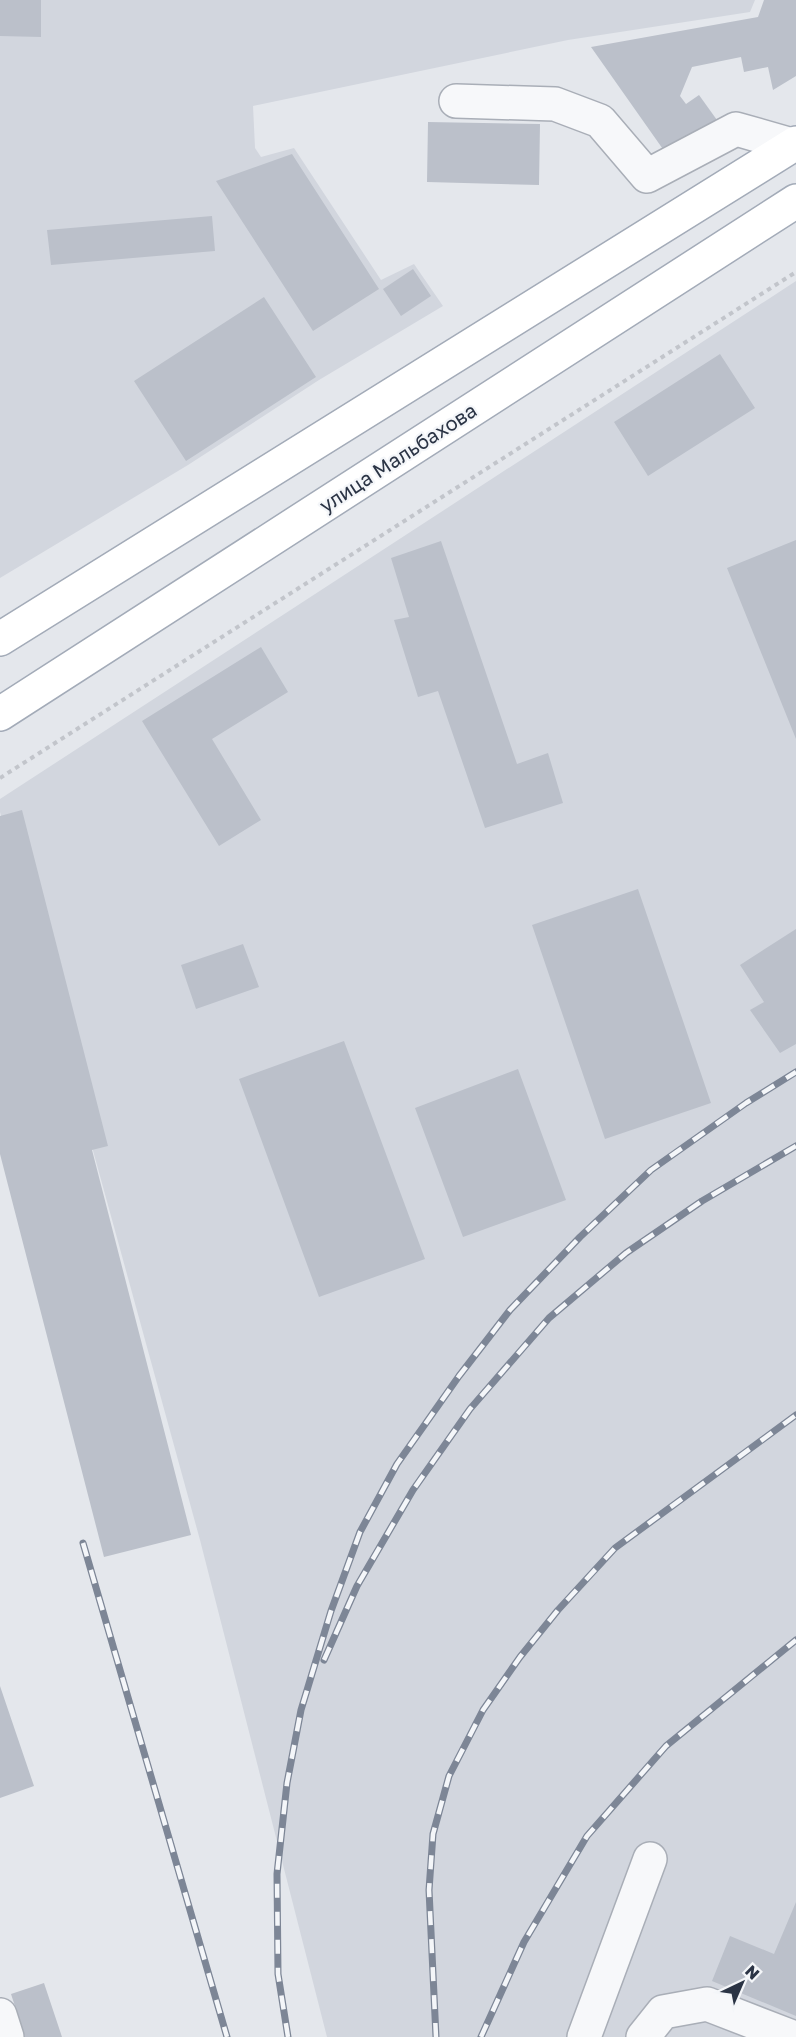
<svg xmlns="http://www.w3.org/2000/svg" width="796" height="2037" font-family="'Golos Text',sans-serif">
  <rect width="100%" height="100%" fill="#e4e7ec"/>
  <path fill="#d2d6de" d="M 0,0 L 755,0 L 750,12 L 568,40 L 253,106 L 255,148 L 261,157 L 294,148 L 381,280 L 414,264 L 443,306 L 319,380 L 188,465 L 0,578 Z
    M 796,281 L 796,2037 L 327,2037 L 200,1540 L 0,812 L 0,799 Z"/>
  <path fill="#bbc0ca" d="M 0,0 L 41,0 L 41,37 L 0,36 Z
    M 764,0 L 796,0 L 796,76 L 773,90 L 768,67 L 744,72 L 741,57 L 692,67 L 680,96 L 686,104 L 699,95 L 722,127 L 672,162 L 591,47 L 758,17 Z
    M 428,122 L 540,124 L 539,185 L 427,182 Z
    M 292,154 L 379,289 L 313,331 L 216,181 Z
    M 212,216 L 215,251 L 51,265 L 47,230 Z
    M 413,269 L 431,296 L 401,316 L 383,289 Z
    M 264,297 L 316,377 L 186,461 L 134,381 Z
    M 720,354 L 755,408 L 648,476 L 614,422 Z
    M 796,540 L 796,739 L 727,568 Z
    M 441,541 L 517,764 L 548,753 L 563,803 L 485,828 L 438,691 L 418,697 L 394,620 L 409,617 L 391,558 Z
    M 261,647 L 288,692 L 212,739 L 261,820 L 219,846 L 142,721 Z
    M 22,810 L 108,1146 L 92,1150 L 191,1535 L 104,1557 L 0,1154 L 0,816 Z
    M 638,889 L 711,1103 L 605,1139 L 532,925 Z
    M 796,929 L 796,1044 L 780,1053 L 750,1010 L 764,1002 L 740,965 Z
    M 243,944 L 259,987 L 196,1009 L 181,965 Z
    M 344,1041 L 425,1259 L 319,1297 L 239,1079 Z
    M 518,1069 L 566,1200 L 463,1237 L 415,1108 Z
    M 0,1686 L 34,1786 L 0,1798 Z
    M 796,1902 L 796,2016 L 712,1981 L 730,1936 L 774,1954 Z
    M 44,1983 L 62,2037 L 25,2037 L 11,1994 Z"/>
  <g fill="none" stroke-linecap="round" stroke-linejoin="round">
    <g stroke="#a9aeb7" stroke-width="36">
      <path id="minor" d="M 456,101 L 555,104 L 600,121 L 647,176 L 736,129 L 792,145
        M 0,2015 L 7,2037
        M 584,2037 L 650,1859
        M 643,2037 L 663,2012 L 707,2004 L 792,2037"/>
    </g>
    <g stroke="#a3abb8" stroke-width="36">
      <path id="major" d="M 0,639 L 796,143
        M 0,714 L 796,201"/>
    </g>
    <path stroke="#c2c5cb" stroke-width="4" stroke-dasharray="4.5 4.5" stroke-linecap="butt" d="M 0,778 L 796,272"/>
    <use href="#minor" stroke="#f7f8fa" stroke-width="33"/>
    <use href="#major" stroke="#fff" stroke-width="33"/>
    <g stroke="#7d8696" stroke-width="7">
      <path id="rail" d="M 83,1543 L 227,2037
        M 324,1660 L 357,1586 L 413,1490 L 470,1409 L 549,1318 L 626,1253 L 702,1201 L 796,1146
        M 288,2037 L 278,1974 L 277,1874 L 287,1783 L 301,1710 L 331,1611 L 360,1532 L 397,1464 L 459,1376 L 510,1310 L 580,1237 L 651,1170 L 746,1103 L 796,1072
        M 436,2037 L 429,1890 L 433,1834 L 449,1776 L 483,1710 L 520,1657 L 558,1610 L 615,1548 L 796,1415
        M 481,2037 L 524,1942 L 587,1836 L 666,1746 L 796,1640"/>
    </g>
    <use href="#rail" stroke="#f4f6f9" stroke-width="4.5" stroke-dasharray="14" stroke-linecap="butt"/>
  </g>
  <g text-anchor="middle" stroke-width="4.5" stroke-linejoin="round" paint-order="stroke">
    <g font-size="20" fill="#2b3445" stroke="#f4f6f9">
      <text transform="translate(398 458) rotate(-33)" y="7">улица Мальбахова</text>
    </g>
  </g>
  <g transform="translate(742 1983) rotate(44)" stroke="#f4f6f9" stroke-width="4.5" paint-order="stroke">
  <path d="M0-4.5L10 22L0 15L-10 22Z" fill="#2b3445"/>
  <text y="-9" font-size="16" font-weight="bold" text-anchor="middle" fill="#2b3445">N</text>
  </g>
</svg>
